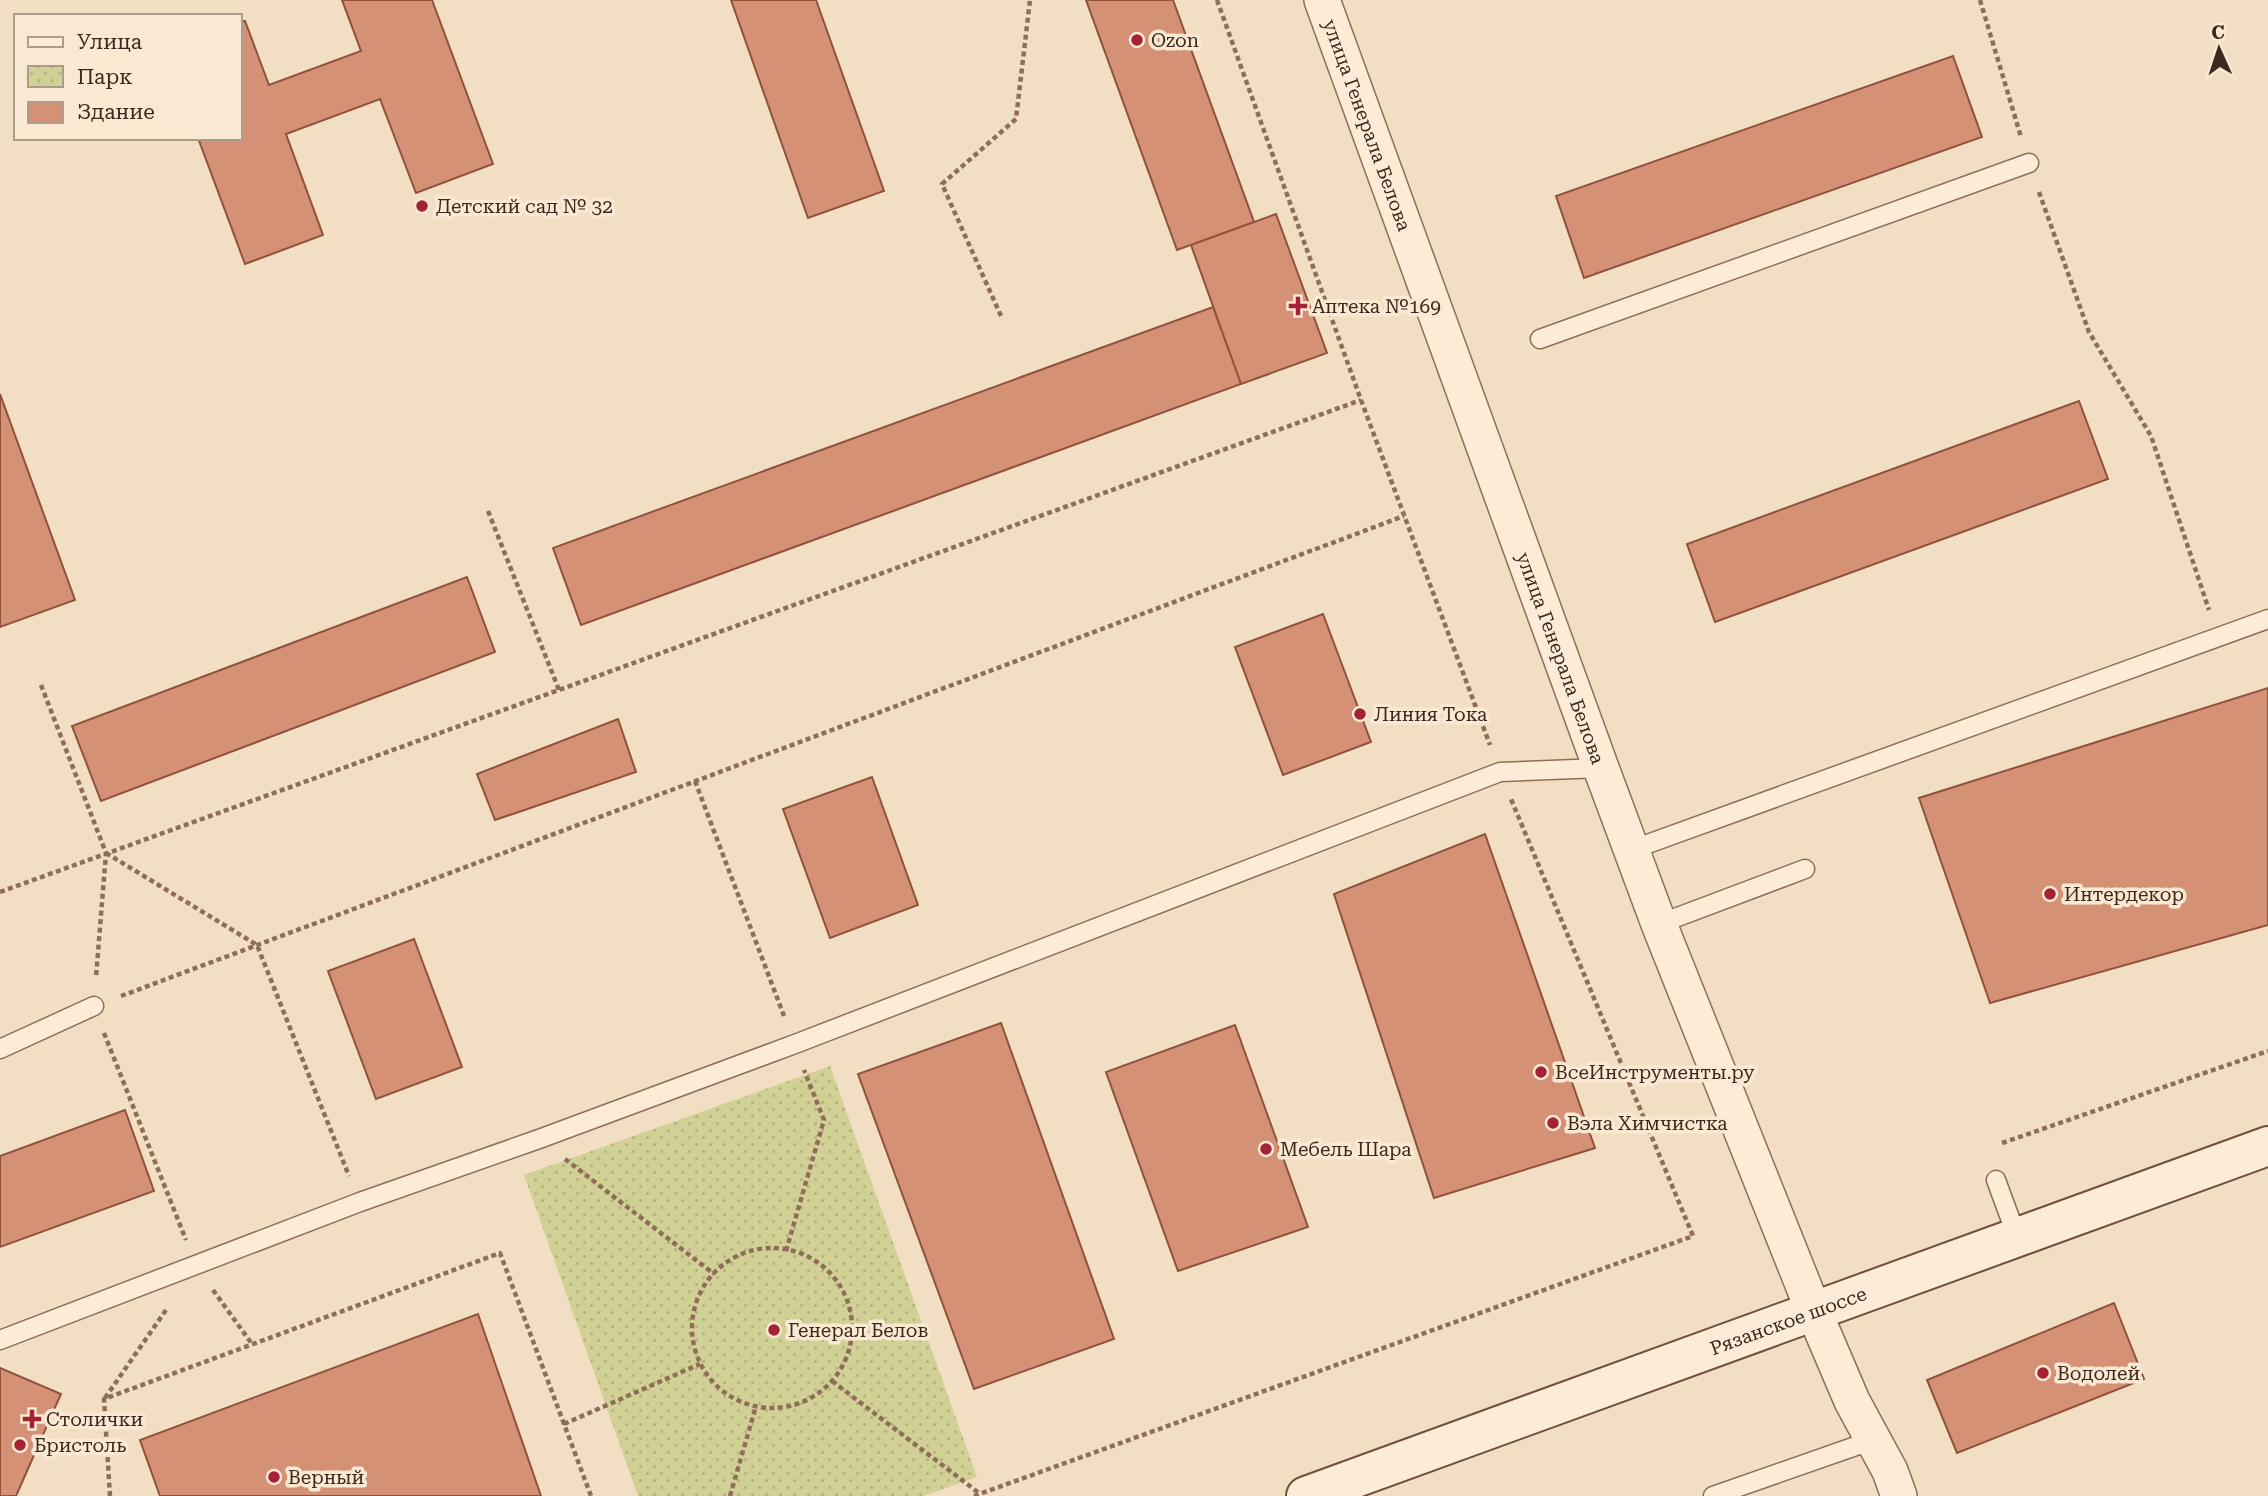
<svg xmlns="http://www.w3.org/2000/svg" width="2268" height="1496" font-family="'Roboto Serif',serif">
  <defs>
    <pattern id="park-dots" width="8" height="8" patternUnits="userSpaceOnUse" patternTransform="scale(1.75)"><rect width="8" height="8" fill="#d2d195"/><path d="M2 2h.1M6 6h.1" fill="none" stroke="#b5b380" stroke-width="1.8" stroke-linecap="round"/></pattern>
  </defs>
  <rect width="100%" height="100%" fill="#f2dec3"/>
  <path fill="url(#park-dots)" d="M 830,1066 L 977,1477 L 924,1496 L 638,1496 L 524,1175 Z"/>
  <path fill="#d49175" stroke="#90523b" stroke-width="2" d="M 342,0 L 432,0 L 493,164 L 416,193 L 380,99 L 286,134 L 323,235 L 245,264 L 198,138 L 240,138 L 240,22 L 245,21 L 269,85 L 361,51 Z
    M 731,0 L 816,0 L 884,191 L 808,218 Z
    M 1086,0 L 1173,0 L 1254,222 L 1177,250 Z
    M 1953,56 L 1982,137 L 1584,278 L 1556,196 Z
    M 1276,214 L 1327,353 L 1241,384 L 1191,245 Z
    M 1213,307 L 1241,384 L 581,625 L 553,548 Z
    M 0,394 L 75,600 L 0,627 Z
    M 2079,401 L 2108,479 L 1715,622 L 1687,544 Z
    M 467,577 L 495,652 L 101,801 L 72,726 Z
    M 1323,614 L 1371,742 L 1283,775 L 1235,647 Z
    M 2268,688 L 2268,925 L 1990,1003 L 1919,798 Z
    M 618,719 L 636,772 L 495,820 L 477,774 Z
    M 872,777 L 918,905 L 830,938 L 783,809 Z
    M 1485,834 L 1595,1148 L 1434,1198 L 1334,894 Z
    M 414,939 L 462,1067 L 376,1099 L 328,971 Z
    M 1001,1023 L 1114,1339 L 974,1389 L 858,1074 Z
    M 1235,1025 L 1308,1227 L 1178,1271 L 1106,1072 Z
    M 125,1110 L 154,1191 L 0,1247 L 0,1156 Z
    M 2114,1303 L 2144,1379 L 1957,1453 L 1927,1380 Z
    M 478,1314 L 541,1496 L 160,1496 L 140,1440 Z
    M 0,1368 L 61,1394 L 16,1496 L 0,1496 Z"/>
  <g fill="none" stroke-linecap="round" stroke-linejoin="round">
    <g stroke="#8f6e58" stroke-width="21">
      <path id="service" d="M 1540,339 L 2029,163
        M 1631,850 L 2268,619
        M 1659,924 L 1805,869
        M 0,1049 L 94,1006
        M 1996,1180 L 2017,1237
        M 0,1340 L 360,1202 L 539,1139 L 795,1044 L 1500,772 L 1601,768
        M 1713,1496 L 1873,1440"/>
    </g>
    <g stroke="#8f6e58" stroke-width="38">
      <g id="minor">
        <path id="s1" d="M 1322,0 L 1601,768 L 1659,924 L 1814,1312 L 1852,1401 L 1890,1471 L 1899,1496"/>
      </g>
    </g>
    <g stroke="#704f3b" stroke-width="42">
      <g id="secondary">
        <path id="s2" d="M 1306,1496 L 2268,1146"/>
      </g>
    </g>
    <path stroke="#8f6e58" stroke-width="4.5" stroke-dasharray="5 3.5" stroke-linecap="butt" d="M 1217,0 L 1361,400 L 1490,745
      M 1980,0 L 2021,137
      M 2039,192 L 2089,332 L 2151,436 L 2209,610
      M 1001,316 L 942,184 L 1016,119 L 1030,0
      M 488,511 L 559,690
      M 41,685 L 106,853 L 96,977
      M 695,781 L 784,1016
      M 106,853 L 257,945 L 349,1176
      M 0,892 L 1361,400
      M 121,996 L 1404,516
      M 104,1033 L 186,1240
      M 2002,1143 L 2268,1051
      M 565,1159 L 714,1274
      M692 1328a80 80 0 1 1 160 0a80 80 0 1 1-160 0Z
      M 786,1251 L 824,1120 L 804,1070
      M 213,1290 L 252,1344
      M 832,1381 L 979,1493
      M 105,1398 L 166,1310
      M 564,1424 L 700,1364
      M 110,1496 L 104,1399 L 500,1253 L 591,1496
      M 730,1496 L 756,1406
      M 974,1496 L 1693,1236 L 1511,799"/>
    <use href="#service" stroke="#fcecd7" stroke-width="18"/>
    <use href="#minor" stroke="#fcecd7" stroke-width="35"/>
    <use href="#secondary" stroke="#fcecd7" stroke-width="38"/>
  </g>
  <g fill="#a42233" stroke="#f9e9d3" stroke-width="2.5">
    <circle cx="1137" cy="40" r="7"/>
    <circle cx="422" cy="206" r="7"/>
    <path d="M1294.5 295.5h7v7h7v7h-7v7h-7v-7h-7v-7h7z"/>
    <circle cx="1360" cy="714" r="7"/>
    <circle cx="2050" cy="894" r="7"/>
    <circle cx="1541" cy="1072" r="7"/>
    <circle cx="1553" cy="1123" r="7"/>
    <circle cx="1266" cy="1149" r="7"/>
    <circle cx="774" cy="1330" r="7"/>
    <circle cx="2043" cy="1373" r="7"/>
    <path d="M28.5 1408.5h7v7h7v7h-7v7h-7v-7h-7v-7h7z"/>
    <circle cx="20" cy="1445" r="7"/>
    <circle cx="274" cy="1477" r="7"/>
  </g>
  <g text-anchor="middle" stroke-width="7" stroke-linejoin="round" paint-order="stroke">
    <g font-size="19" fill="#3d281d" stroke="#f9e9d3" text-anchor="start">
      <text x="1151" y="47">Ozon</text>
      <text x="436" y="213">Детский сад № 32</text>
      <text x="1312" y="313">Аптека №169</text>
      <text x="1374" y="721">Линия Тока</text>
      <text x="2064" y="901">Интердекор</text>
      <text x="1555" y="1079">ВсеИнструменты.ру</text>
      <text x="1567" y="1130">Вэла Химчистка</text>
      <text x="1280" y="1156">Мебель Шара</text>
      <text x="788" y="1337">Генерал Белов</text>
      <text x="2057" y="1380">Водолей</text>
      <text x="46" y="1426">Столички</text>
      <text x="34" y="1452">Бристоль</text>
      <text x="288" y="1484">Верный</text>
    </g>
    <g font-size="19" fill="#3d281d" stroke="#f9e9d3">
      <text dy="7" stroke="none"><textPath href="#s1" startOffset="133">улица Генерала Белова</textPath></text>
      <text dy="7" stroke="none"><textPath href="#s1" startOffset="700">улица Генерала Белова</textPath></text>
      <text dy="7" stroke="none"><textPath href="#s2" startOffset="513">Рязанское шоссе</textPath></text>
    </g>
  </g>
  <rect x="14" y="14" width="228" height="126" fill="#f9e9d3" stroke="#ae9c8a" stroke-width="2"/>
  <rect x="28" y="37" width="35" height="10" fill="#fcecd7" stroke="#ae9c8a" stroke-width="2"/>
  <text x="77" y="49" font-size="21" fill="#3d281d">Улица</text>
  <rect x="28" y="66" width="35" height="21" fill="url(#park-dots)" stroke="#ae9c8a" stroke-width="2"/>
  <text x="77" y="84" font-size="21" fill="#3d281d">Парк</text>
  <rect x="28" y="102" width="35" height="21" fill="#d49175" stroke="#ae9c8a" stroke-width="2"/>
  <text x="77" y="119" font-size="21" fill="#3d281d">Здание</text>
  <g transform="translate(2219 49) rotate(357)" stroke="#f9e9d3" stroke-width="5" paint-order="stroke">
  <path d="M0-5L12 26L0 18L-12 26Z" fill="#3d281d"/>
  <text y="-10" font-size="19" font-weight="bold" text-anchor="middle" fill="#3d281d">С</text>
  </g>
</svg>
